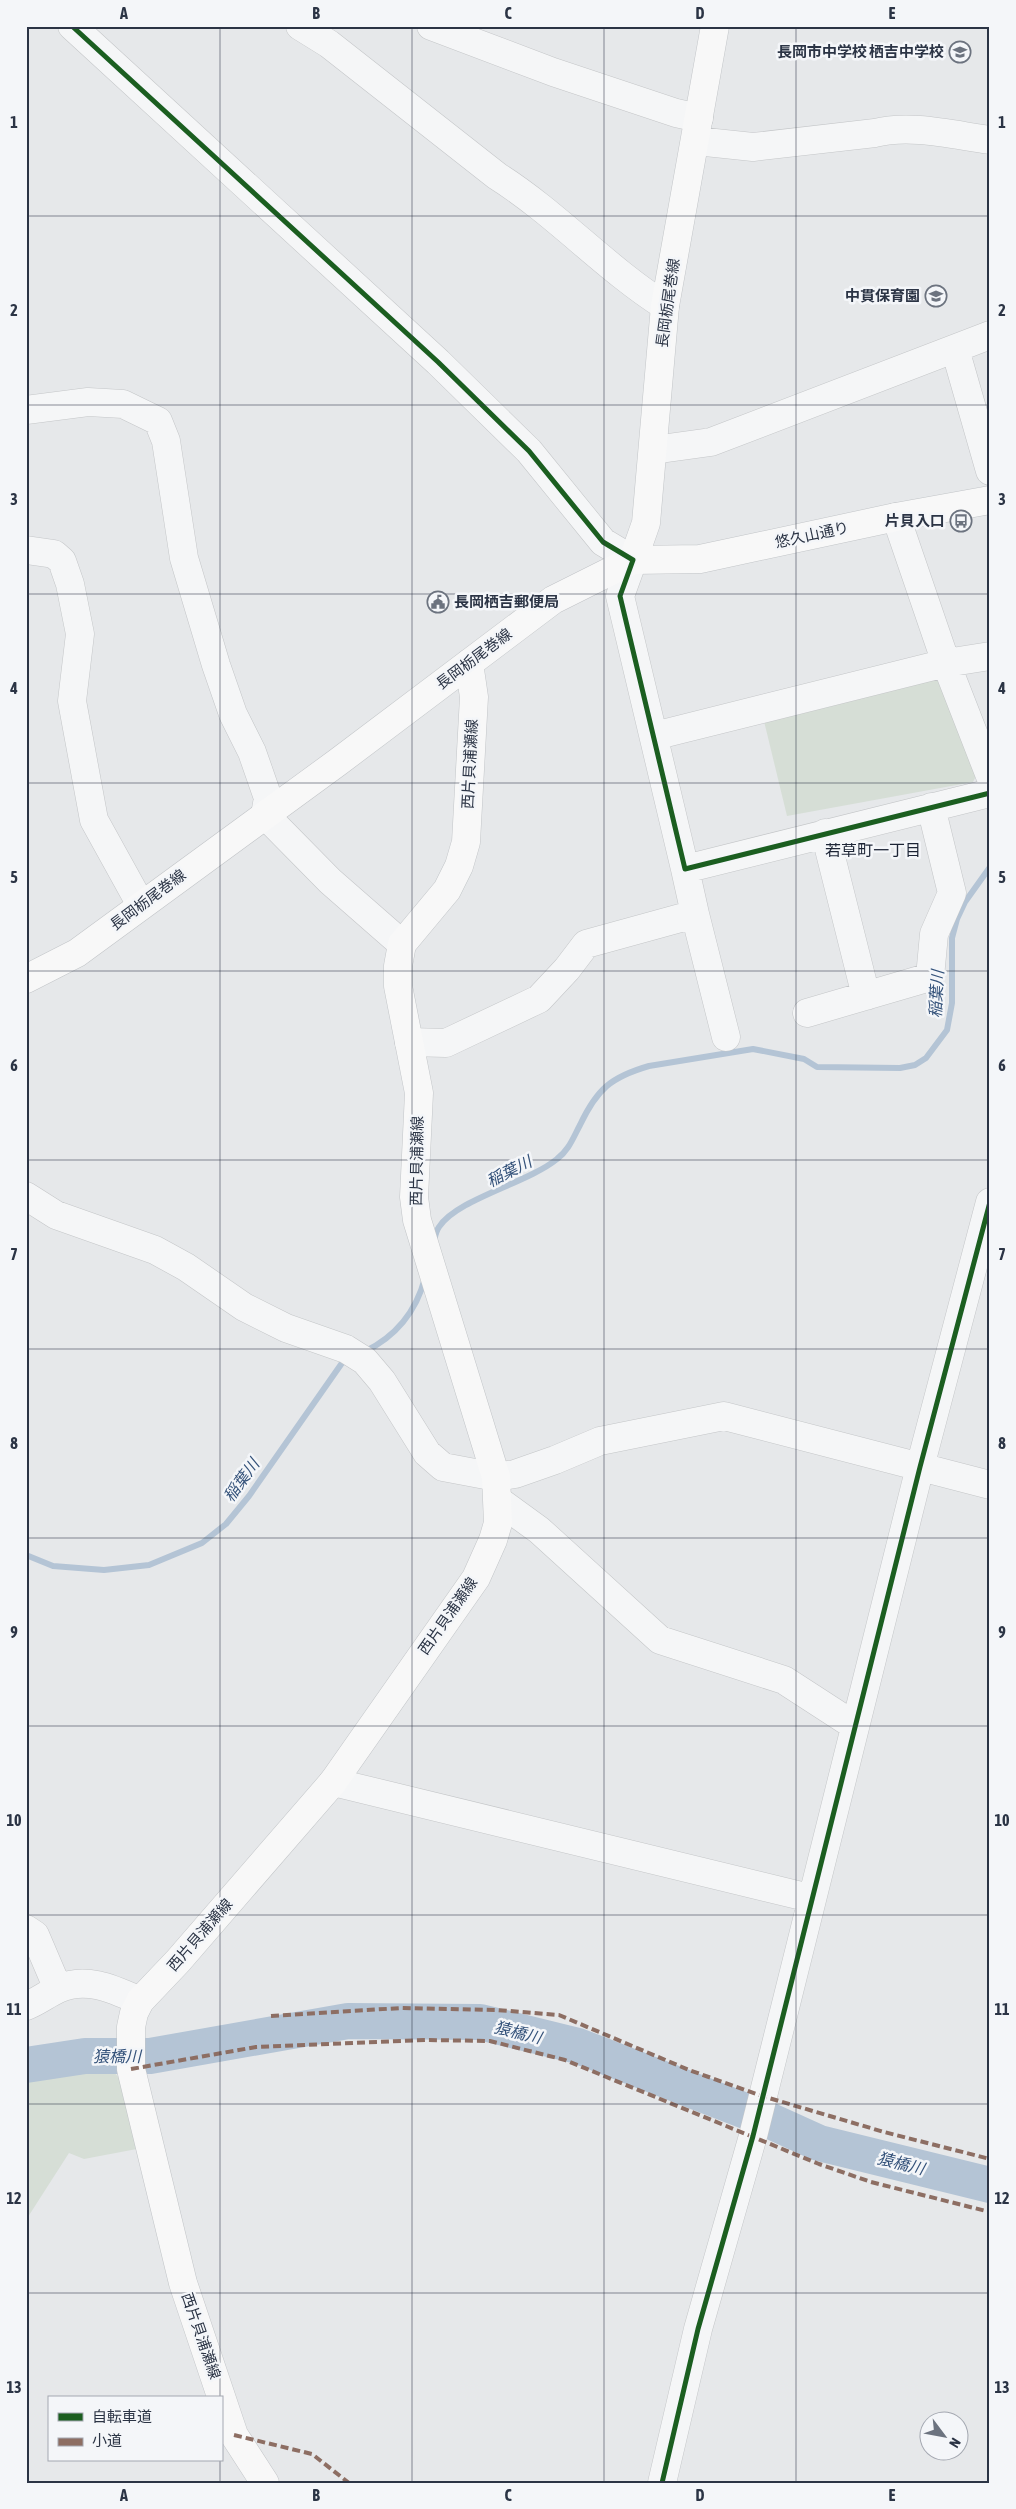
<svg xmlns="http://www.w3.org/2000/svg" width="1016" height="2509" font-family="'Asap Condensed','Noto Sans JP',sans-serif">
  <rect width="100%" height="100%" fill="#e6e8ea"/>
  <path fill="#d6ded6" d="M 940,673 L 979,770 L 973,782 L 787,816 L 763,717 Z
    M 108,2065 L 125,2085 L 142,2148 L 84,2159 L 69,2153 L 26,2220 L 26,2075 Z"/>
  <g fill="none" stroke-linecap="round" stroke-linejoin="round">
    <path stroke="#b4c4d5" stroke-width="6" d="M 434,1241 C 435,1237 436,1231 439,1227 C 457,1199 528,1183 557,1159 C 569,1150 573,1138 580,1125 C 597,1089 611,1077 649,1066 L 753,1049 L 804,1059 L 817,1067 L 900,1068 L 915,1065 L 926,1058 L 947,1030 L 952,1003 L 952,938 L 957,919 L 965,902 L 990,867
      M 364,1352 C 395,1337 416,1312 425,1278
      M 26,1555 L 53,1566 L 104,1570 L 149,1565 L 202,1543 L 226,1524 L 249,1496 L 342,1363 L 348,1360"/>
    <path stroke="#b4c4d5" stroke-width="36" d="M 26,2065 L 85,2056 L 150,2056 L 348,2021 L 480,2022 L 578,2046 L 766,2119 L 819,2143 L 990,2185"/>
    <g stroke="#c4c6c8" stroke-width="29">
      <path id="minor" d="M 72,26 L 438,362 L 529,451 L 603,542 L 633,560 L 620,596 L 685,869 L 990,793
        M 300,26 L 329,44 L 497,176 C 557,214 605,268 665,306
        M 431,26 L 553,72 L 676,113 L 699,118
        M 696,141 L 753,147 L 875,133 C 911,124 953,135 990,140
        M 955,349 L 990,471
        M 26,410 L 88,402 L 123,404 L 158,421 L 166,441 L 184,558 L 216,665 L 233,714 L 252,752 L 268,798 L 265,815 L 330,881 L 402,944
        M 653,450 L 711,442 L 990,335
        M 896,517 L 946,663 L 990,776
        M 26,550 L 54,554 L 62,561 L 70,584 L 80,634 L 72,701 L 94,820 L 141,905
        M 654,736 L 946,663 L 990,656
        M 825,833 L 866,996
        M 695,914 L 726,1037
        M 807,1013 L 930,977 L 934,934 L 952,893 L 931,807
        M 409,1042 L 446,1043 L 539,999 L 567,969 L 586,944 L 695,914 L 685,869
        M 26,1196 L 56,1215 L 155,1250 L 186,1267 L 244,1307 L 286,1328 L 346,1349 L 365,1361 L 382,1381 L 427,1453 L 443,1467 L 496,1477 L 515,1474 L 555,1460 L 600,1441 L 724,1416 L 990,1485
        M 499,1501 L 539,1530 L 660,1640 L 784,1680 L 855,1726
        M 333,1782 L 810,1898
        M 26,1929 L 35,1935 L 58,1989
        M 26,2006 C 37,2002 47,1994 58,1989 C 86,1976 113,1989 140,2001
        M 662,2483 L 698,2329 L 753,2136 L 920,1467 L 990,1202"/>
    </g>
    <g stroke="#c2c5c8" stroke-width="29">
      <path id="major" d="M 633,560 L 700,559 L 896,517 L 990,500
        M 26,979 L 77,953 L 338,762 L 553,600 L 633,560 L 646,523 L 665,306 L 715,26
        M 265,2483 L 234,2435 L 183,2283 L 131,2069 L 131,2027 L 134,2013 L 140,2001 L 178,1961 L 333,1782 L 476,1578 L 493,1540 L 498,1523 L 496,1477 L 417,1220 L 414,1197 L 419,1093 L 398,986 L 398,966 L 402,944 L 447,890 L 459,866 L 466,842 L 474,697 L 469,663"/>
    </g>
    <use href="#minor" stroke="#f5f6f7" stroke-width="28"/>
    <use href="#major" stroke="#f8f8f8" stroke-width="28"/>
    <path stroke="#8d6e63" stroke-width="4" stroke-dasharray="8 4" stroke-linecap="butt" d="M 271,2016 L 401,2008 L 497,2010 L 559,2015 L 689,2070 L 762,2096 L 884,2132 L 990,2159
      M 131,2069 L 256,2047 L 425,2040 L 490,2041 L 565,2060 L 819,2164 L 871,2182 L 990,2212
      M 234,2435 L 312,2454 L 349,2483"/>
    <g stroke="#f4f6f9" stroke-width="8">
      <path id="cycleway" d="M 72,26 L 438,362 L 529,451 L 603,542 L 633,560 L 620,596 L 685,869 L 990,793
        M 662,2483 L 698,2329 L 753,2136 L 920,1467 L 990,1202"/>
    </g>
    <use href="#cycleway" stroke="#1b5e20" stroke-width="5"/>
  </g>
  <path fill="none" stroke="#2b3445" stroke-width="1" stroke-opacity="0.55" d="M 220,26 L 220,2398M 412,26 L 412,2483M 604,26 L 604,2483M 796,26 L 796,2483M 26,216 L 990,216M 26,405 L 990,405M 26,594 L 990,594M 26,783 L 990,783M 26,971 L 990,971M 26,1160 L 990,1160M 26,1349 L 990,1349M 26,1538 L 990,1538M 26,1726 L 990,1726M 26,1915 L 990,1915M 26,2104 L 990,2104M 26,2293 L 990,2293M 220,2460 L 220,2483"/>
  <defs>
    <g id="school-ring" transform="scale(1.125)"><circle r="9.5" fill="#f4f6f9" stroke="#6c737f" stroke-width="1.5"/><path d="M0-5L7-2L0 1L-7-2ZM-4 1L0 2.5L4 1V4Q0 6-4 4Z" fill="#6c737f"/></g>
    <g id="bus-ring" transform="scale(1.125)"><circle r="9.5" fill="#f4f6f9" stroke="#6c737f" stroke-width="1.5"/><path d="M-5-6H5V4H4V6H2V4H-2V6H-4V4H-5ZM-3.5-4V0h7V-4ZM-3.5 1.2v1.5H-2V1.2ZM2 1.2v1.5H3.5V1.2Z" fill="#6c737f"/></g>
    <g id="civic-ring" transform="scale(1.125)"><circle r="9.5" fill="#f4f6f9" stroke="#6c737f" stroke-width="1.5"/><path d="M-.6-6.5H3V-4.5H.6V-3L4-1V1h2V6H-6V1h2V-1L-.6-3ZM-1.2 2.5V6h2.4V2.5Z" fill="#6c737f"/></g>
  </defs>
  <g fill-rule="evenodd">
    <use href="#school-ring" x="960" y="52"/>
    <use href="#school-ring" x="936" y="296"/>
    <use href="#bus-ring" x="961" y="521"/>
    <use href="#civic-ring" x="438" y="602"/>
  </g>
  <g text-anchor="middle" stroke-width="5" stroke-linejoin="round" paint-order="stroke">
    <g font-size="15" font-weight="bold" fill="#2b3445" stroke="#f4f6f9" text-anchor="end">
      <text x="944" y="57">長岡市中学校 栖吉中学校</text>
      <text x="920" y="301">中貫保育園</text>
      <text x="945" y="526">片貝入口</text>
      <text x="454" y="607" text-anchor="start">長岡栖吉郵便局</text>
    </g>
    <g font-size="15" fill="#2b3445" stroke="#f4f6f9">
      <text transform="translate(668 303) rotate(-82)" y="5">長岡栃尾巻線</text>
      <text transform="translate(812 535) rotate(-12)" y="5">悠久山通り</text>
      <text transform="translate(474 659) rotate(-37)" y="5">長岡栃尾巻線</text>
      <text transform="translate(470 764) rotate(-87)" y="5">西片貝浦瀬線</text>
      <text transform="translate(148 900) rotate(-37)" y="5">長岡栃尾巻線</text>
      <text transform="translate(417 1161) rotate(-89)" y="5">西片貝浦瀬線</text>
      <text transform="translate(448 1616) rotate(-55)" y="5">西片貝浦瀬線</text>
      <text transform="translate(200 1935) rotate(-49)" y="5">西片貝浦瀬線</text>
      <text transform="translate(201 2336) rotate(71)" y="5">西片貝浦瀬線</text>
    </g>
    <g font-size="16" fill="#1d2536" stroke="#f4f6f9">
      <text x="873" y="856">若草町一丁目</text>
    </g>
    <g font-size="16" font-style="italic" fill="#34527a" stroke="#f4f6f9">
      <text transform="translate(936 994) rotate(-87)" y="6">稲葉川</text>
      <text transform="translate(509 1171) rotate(-27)" y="6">稲葉川</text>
      <text transform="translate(241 1480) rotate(-54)" y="6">稲葉川</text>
      <text transform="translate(518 2032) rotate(14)" y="6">猿橋川</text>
      <text x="117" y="2062">猿橋川</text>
      <text transform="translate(901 2163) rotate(14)" y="6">猿橋川</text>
    </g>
  </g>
  <rect width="1016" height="2509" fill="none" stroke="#f4f6f9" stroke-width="55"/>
  <rect x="48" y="2396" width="175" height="65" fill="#f4f6f9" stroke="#a4a8b1"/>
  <rect x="58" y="2413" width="25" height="8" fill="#1b5e20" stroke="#a4a8b1"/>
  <text x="92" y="2422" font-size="15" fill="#2b3445">自転車道</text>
  <rect x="58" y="2438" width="25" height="8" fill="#8d6e63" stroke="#a4a8b1"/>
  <text x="92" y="2446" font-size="15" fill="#2b3445">小道</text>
  <g transform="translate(944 2436) rotate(122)"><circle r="24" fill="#f4f6f9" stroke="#a4a8b1"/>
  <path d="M0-4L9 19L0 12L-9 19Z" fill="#6c737f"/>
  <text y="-8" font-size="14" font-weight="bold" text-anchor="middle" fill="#2b3445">N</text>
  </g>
  <rect x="28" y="28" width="960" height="2454" fill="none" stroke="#2b3445" stroke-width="2"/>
  <g font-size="16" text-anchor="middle" font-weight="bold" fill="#2b3445">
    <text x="124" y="19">A</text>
    <text x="316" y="19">B</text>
    <text x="508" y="19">C</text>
    <text x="700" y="19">D</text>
    <text x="892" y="19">E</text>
    <text x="14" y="128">1</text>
    <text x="1002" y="128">1</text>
    <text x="14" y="316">2</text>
    <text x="1002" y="316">2</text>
    <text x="14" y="505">3</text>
    <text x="1002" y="505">3</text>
    <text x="14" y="694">4</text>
    <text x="1002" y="694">4</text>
    <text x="14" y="883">5</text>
    <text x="1002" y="883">5</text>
    <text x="14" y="1071">6</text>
    <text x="1002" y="1071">6</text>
    <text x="14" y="1260">7</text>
    <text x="1002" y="1260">7</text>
    <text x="14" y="1449">8</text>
    <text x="1002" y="1449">8</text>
    <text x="14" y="1638">9</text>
    <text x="1002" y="1638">9</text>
    <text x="14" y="1826">10</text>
    <text x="1002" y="1826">10</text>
    <text x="14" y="2015">11</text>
    <text x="1002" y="2015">11</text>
    <text x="14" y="2204">12</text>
    <text x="1002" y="2204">12</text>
    <text x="14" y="2393">13</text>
    <text x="1002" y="2393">13</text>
    <text x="124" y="2501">A</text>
    <text x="316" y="2501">B</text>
    <text x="508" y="2501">C</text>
    <text x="700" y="2501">D</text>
    <text x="892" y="2501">E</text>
  </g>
</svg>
